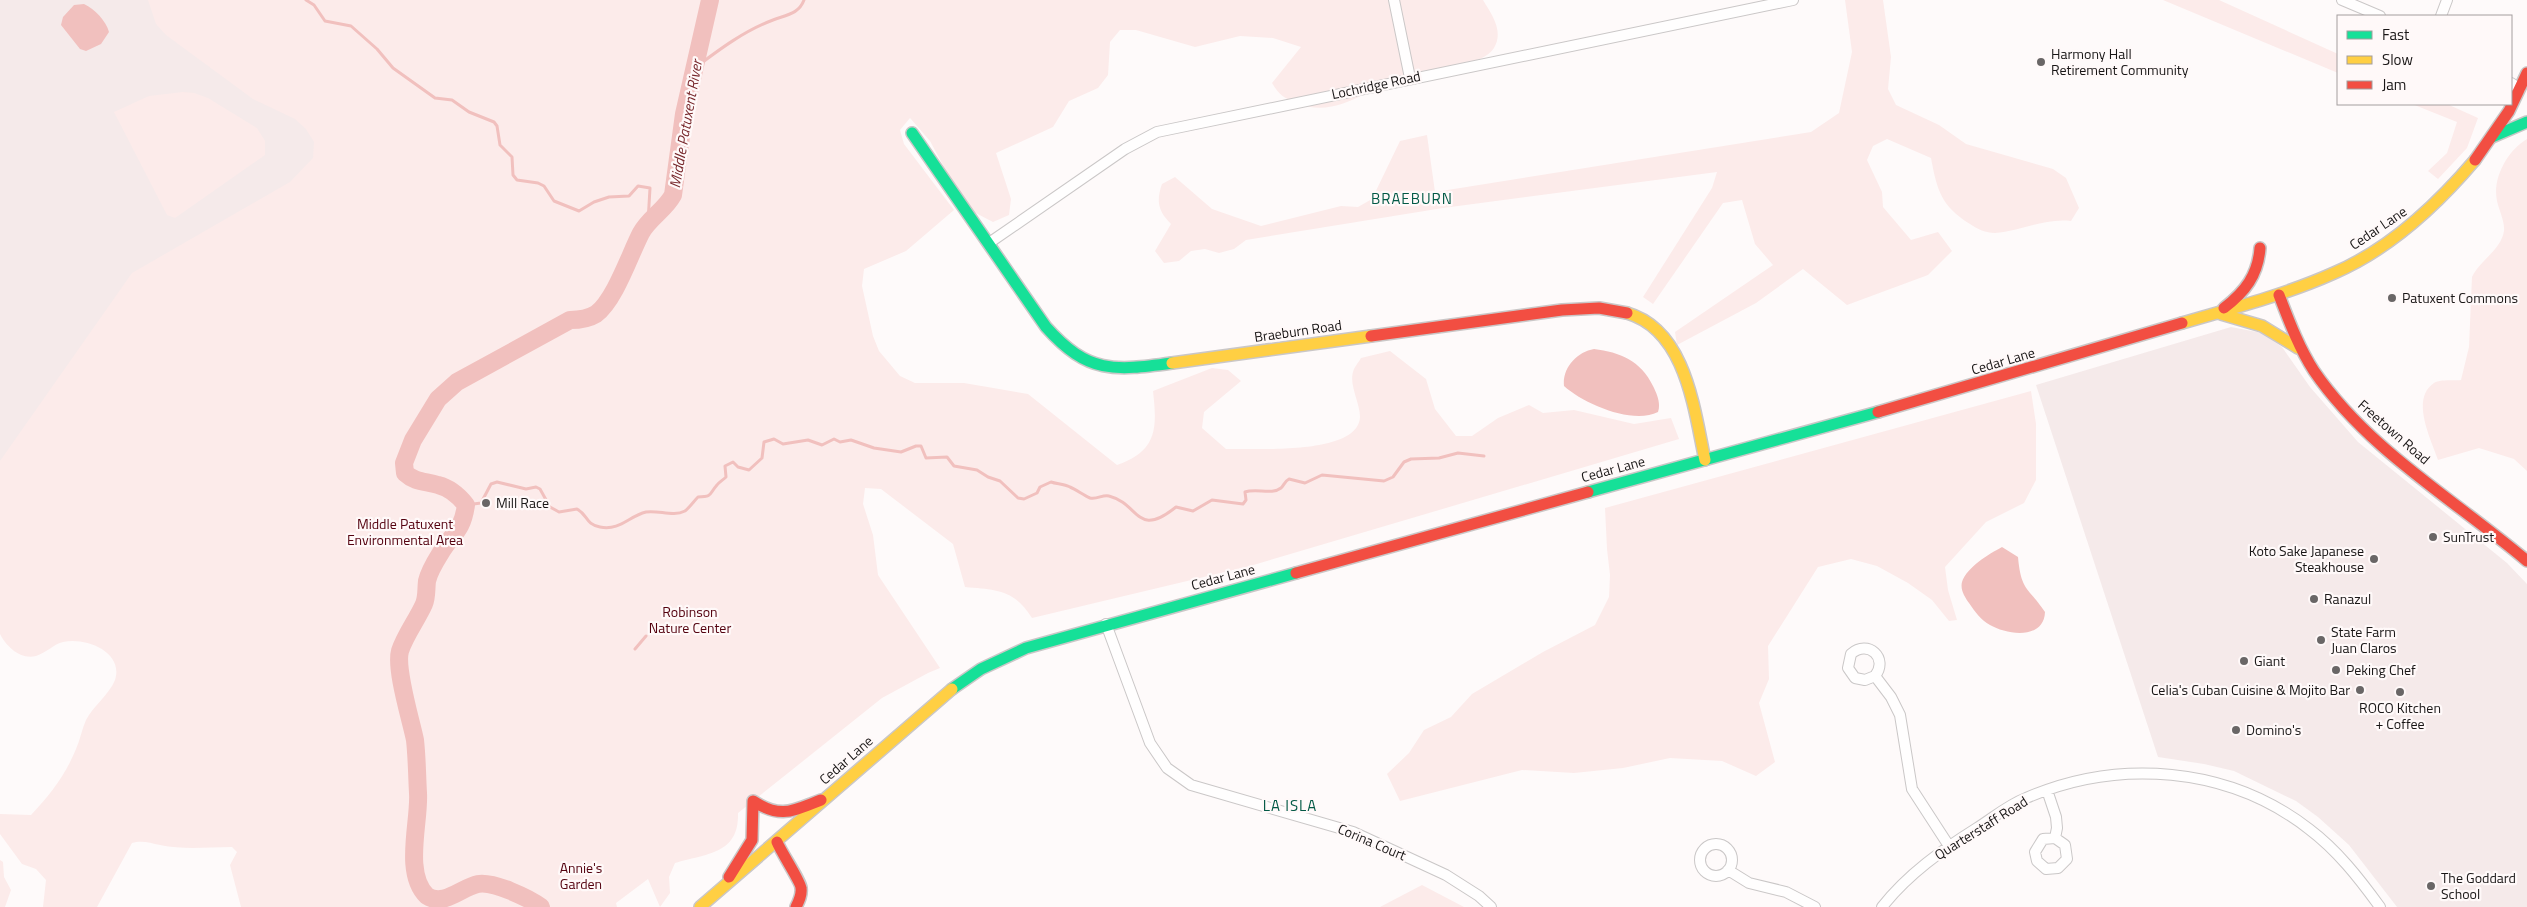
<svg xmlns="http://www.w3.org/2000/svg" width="2527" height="907" font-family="'Titillium Web',sans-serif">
  <rect width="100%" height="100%" fill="#fefafa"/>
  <path fill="#f5eaea" d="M 0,0 L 669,0 L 0,468 Z
    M 2231,327 L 2262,333 L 2282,347 L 2310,387 L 2358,442 L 2507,563 L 2527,584 L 2527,907 L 2397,907 L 2349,845 L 2318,817 L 2296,801 L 2234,771 L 2204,764 L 2158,757 L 2036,385 Z"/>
  <path fill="#fcebea" d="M 148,0 L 1483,0 C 1492,15 1504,31 1494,48 C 1483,67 1430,68 1411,73 C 1373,83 1339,121 1297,103 C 1284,98 1279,95 1272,83 L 1301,47 L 1273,38 L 1240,36 L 1195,47 L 1136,30 L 1120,30 L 1110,42 L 1108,75 L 1098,88 L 1069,101 L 1053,127 L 996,153 L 1011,199 L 1009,215 L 993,222 L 966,208 L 930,141 L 910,118 L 900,130 L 904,144 L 954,210 L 906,251 L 864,269 L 862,286 L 873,336 L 879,351 L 900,376 L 915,383 L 964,383 L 1028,394 L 1117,465 C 1158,451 1157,427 1153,391 L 1212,368 L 1228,370 L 1241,381 L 1204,412 L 1202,428 L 1226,449 C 1254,448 1358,456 1360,417 C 1360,403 1349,385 1353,372 C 1354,367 1359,362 1361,358 L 1390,351 L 1426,379 L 1435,409 L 1456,436 L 1472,436 L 1498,418 L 1529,405 L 1543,413 L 1574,410 L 1634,424 L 1671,418 L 1679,439 L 1250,566 L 1032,618 C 1014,589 996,590 965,587 L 953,544 L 881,489 L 865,488 L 863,504 L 873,535 L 878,575 L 940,668 L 928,673 L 882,698 L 738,813 C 739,854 708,853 675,863 L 669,877 L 670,893 L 660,907 L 648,879 L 616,903 L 617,907 L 241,907 L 230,865 L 237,852 L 232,847 C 207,847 184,850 160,845 C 150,843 142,840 132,843 L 97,907 L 43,907 L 46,880 L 36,869 L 22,864 L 0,834 L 0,814 L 31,815 C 50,795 66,774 76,749 C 80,740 82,729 86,720 C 93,706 109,695 115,680 C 124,652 86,637 63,642 C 54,644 46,653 36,656 C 20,660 6,646 0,634 L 0,461 L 132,273 L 290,182 L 313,158 L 314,142 L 306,129 L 295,119 L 253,99 L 166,35 L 156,24 Z
    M 1845,0 L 1883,0 L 1891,57 L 1888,89 L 1896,105 L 1939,125 L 1966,144 L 2053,169 L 2066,178 L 2079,208 L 2071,221 C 2044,218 2021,231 1995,233 C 1986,233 1977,229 1970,224 C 1941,206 1937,190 1931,158 L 1887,139 L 1873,146 L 1867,160 L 1882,192 L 1883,207 L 1911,240 L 1938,232 L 1952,251 L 1928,275 L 1847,305 L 1803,269 L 1756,303 L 1677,345 L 1675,332 L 1773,265 L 1755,244 L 1742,200 L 1723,203 L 1653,304 L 1643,297 L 1712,188 L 1717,172 L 1443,208 L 1246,240 L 1234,249 L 1219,253 L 1205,249 L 1191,251 L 1179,261 L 1164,263 L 1155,251 L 1171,224 C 1158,211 1156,201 1162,184 L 1175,177 L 1212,209 L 1261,226 L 1341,206 L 1358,207 L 1372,199 L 1400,141 L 1427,135 L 1435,192 L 1811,132 L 1839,113 L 1852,52 Z
    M 2163,0 L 2219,0 L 2338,54 L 2338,73 Z
    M 183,92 L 194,93 L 208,98 L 257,128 L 265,141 L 265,155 L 175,218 L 167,215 L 114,112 L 149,96 Z
    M 2412,104 L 2447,104 L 2478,118 L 2467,148 L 2438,179 L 2428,171 L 2447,153 L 2457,122 Z
    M 2527,139 L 2527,471 L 2514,459 L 2479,448 L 2438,460 C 2431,439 2410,399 2434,383 C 2440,379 2454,381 2461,380 L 2469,347 L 2472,277 C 2480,260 2501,250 2504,231 C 2505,222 2499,210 2497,201 C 2492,178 2508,150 2527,139 Z
    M 2031,391 L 2036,424 L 2036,480 L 2024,503 L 1986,522 L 1945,567 L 1948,590 L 1957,620 L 1949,621 L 1932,600 L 1908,583 L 1877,566 L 1851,559 L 1818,567 L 1768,646 L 1769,679 L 1759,703 L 1775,762 L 1756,776 L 1722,761 L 1670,758 L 1623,768 L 1574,773 L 1522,770 L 1400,801 L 1387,774 L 1409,753 L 1424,730 L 1451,717 L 1472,694 L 1543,652 L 1595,625 L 1609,597 L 1610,575 L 1607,549 L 1605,508 Z
    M 0,860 L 3,862 L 4,877 L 11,890 L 5,907 L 0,907 Z
    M 1422,885 L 1464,907 L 1380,907 Z"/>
  <path fill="#f1c0be" d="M 84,4 C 95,9 106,21 109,32 L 101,44 L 86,51 L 80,49 L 61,25 L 63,17 L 74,5 Z
    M 1594,349 C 1620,352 1641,361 1653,386 C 1657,394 1661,403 1658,412 C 1633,425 1584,404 1564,386 C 1562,368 1577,352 1594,349 Z
    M 2002,547 L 2018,557 C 2021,591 2028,587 2045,612 C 2044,640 2007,635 1990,625 C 1981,620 1975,612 1969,603 C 1965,597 1960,590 1962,582 C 1967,567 1989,554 2002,547 Z"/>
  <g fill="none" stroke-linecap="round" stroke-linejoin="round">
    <path stroke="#f1c0be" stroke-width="3" d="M 306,0 L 314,5 L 325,21 L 351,26 L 377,49 L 393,68 L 435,98 L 452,100 L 469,112 L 494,122 L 497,126 L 500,145 L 512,157 L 513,175 L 517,180 L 538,183 L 544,186 L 554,201 L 579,211 L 594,202 L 609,197 L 629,196 L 638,186 L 650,188 L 648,222
      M 696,67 C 720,49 744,31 773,20 C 786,15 799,14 804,0
      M 466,505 L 481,503 L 491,484 L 497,482 L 526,489 L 536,487 L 540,489 L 550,507 L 559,512 L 577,509 C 588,515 585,524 600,527 C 620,531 629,516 646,512 C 659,510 673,517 685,511 C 689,508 694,501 698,497 C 714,496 708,495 717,485 C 719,482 723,480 726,477 L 725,466 L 733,462 L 738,467 L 749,470 L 762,458 L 764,442 L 774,439 L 783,444 L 808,440 L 822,445 L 834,439 L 840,442 L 851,440 L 874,448 L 901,452 L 916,446 L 921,446 L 926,458 L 947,457 L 954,466 L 977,470 L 988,477 L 1000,481 L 1018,498 L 1024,499 L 1037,493 L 1040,487 L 1051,482 C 1057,484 1064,484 1070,487 C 1077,490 1083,495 1090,498 C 1097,500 1103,494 1109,496 C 1140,504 1136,539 1176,507 L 1193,511 L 1212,500 L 1243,504 L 1246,500 L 1245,492 C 1256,488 1272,495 1281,488 C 1284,485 1285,481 1289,479 L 1305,483 L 1322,475 L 1384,481 L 1393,477 L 1404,462 L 1411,459 L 1439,458 L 1458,453 L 1484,456
      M 635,649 L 646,636"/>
    <path stroke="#f1c0be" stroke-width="18" d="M 541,907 C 529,898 493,881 478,884 C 462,887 444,907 427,896 C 403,873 420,821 418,793 C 417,776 417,758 415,740 C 411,720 395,669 400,651 C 405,635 417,620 424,604 C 427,597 426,589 427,581 C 429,572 435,562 440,554 C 452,533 462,533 466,505 C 459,496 450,488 438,485 C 425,481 416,483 405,473 L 404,463 L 413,440 L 438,399 L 457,382 L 570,320 C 579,320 588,319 596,314 C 615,300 630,254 641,233 C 649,218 665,210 673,195 L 684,114 L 710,0"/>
    <g stroke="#cac7c7" stroke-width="12">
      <path id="street" d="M 1394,0 L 1410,78
        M 2342,0 L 2380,16
        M 2441,16 L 2447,0
        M 2511,83 L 2520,89
        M 989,243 L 1125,149 L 1157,132 L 1793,0
        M 1106,624 L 1150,743 L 1167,768 L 1191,785 L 1353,832 L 1446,875 L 1479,896 L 1491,907
        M 1875,676 L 1865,680 L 1855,678 L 1848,668 L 1851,654 C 1868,639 1889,658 1875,676 L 1891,697 L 1900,715 L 1912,789 L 1949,846
        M 2047,790 L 2056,817 L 2057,828 L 2055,838 L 2043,839 L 2035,852 L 2037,861 L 2046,869 L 2058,868 L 2067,859 L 2065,845 L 2055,838
        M1700 860a16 16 0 1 1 32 0a16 16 0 1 1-32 0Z
        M 1728,870 L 1749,883 L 1786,892 L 1815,907
        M 1882,907 C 1908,874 1942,850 1977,828 C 1993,818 2008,805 2026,798 C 2118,758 2228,766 2309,829 C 2337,850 2359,878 2380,907"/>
    </g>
    <g stroke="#cac7c7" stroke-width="14">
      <path id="fast" d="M 912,133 L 1046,327 C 1088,374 1114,371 1172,363
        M 2492,137 L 2527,122
        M 1588,492 L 1878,412
        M 952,689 L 981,669 L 1026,648 L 1296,573"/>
    </g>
    <g stroke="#cac7c7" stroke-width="14">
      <path id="slow" d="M 1627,313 C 1686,330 1694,409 1705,460
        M 2221,314 L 2262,326 L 2298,348
        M 2182,323 C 2233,308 2285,295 2334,273 C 2390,249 2436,206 2475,160
        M 1172,363 L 1371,336
        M 700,907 L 952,689"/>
    </g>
    <g stroke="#cac7c7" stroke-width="14">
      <path id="jam" d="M 2475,160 L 2509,111 L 2527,73
        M 2279,295 C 2289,321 2299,348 2314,371 C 2368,450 2455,500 2527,561
        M 2224,308 C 2245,292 2258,275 2260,248
        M 1371,336 L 1562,310 L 1599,308 L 1627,313
        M 1878,412 L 2182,323
        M 1296,573 L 1588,492
        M 753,801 C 781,819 792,811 821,800
        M 777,842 C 781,852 801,882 801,888 C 802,895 799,901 796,907
        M 729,877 L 752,840 L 753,801"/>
    </g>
    <use href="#street" stroke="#fffefe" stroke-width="10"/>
    <use href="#fast" stroke="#16e098" stroke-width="11"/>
    <use href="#slow" stroke="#ffcf43" stroke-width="11"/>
    <use href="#jam" stroke="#f24e42" stroke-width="11"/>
  </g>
  <g fill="#696666" stroke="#fff9f9" stroke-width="2">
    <circle cx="2041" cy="62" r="5"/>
    <circle cx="2392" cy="298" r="5"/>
    <circle cx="486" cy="503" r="5"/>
    <circle cx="2433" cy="537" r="5"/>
    <circle cx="2374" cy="559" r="5"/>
    <circle cx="2314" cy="599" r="5"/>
    <circle cx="2321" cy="640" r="5"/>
    <circle cx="2244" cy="661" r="5"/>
    <circle cx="2336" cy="670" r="5"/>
    <circle cx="2360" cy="690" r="5"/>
    <circle cx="2400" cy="692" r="5"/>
    <circle cx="2236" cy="730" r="5"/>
    <circle cx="2431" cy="886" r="5"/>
  </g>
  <g text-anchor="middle" stroke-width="4.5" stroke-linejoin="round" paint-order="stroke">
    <g font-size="14" fill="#191616" stroke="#fff9f9" text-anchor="start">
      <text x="2051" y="59">Harmony Hall<tspan x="2051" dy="16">Retirement Community</tspan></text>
      <text x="2402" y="303">Patuxent Commons</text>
      <text x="496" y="508">Mill Race</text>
      <text x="2443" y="542">SunTrust</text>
      <text x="2364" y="556" text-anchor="end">Koto Sake Japanese<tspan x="2364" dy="16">Steakhouse</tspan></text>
      <text x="2324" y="604">Ranazul</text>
      <text x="2331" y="637">State Farm<tspan x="2331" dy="16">Juan Claros</tspan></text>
      <text x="2254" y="666">Giant</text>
      <text x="2346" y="675">Peking Chef</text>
      <text x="2350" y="695" text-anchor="end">Celia's Cuban Cuisine &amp; Mojito Bar</text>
      <text x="2400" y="713" text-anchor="middle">ROCO Kitchen<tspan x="2400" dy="16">+ Coffee</tspan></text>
      <text x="2246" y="735">Domino's</text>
      <text x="2441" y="883">The Goddard<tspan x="2441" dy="16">School</tspan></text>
    </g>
    <g font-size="14" fill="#191616" stroke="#fff9f9">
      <text transform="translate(1376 85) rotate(-12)" y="5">Lochridge Road</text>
      <text transform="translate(2378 228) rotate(-34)" y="5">Cedar Lane</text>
      <text transform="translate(1298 331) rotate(-8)" y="5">Braeburn Road</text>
      <text transform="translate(2003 361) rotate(-16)" y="5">Cedar Lane</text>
      <text transform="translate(2394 432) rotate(41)" y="5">Freetown Road</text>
      <text transform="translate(1613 469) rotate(-15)" y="5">Cedar Lane</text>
      <text transform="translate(1223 577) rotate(-15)" y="5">Cedar Lane</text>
      <text transform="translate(846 760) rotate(-41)" y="5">Cedar Lane</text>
      <text transform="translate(1981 828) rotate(-32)" y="5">Quarterstaff Road</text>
      <text transform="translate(1372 842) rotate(23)" y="5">Corina Court</text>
    </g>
    <g font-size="14" fill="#54020f" stroke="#fff9f9">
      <text x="405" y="529">Middle Patuxent<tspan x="405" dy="16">Environmental Area</tspan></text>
      <text x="690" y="617">Robinson<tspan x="690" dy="16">Nature Center</tspan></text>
      <text x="581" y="873">Annie's<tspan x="581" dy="16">Garden</tspan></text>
    </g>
    <g font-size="15" font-style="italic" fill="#77272b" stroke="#fff9f9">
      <text transform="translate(686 124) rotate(-80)" y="5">Middle Patuxent River</text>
    </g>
    <g font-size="15" letter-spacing="1" fill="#025945" stroke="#fff9f9">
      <text x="1412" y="204">BRAEBURN</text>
      <text x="1290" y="811">LA ISLA</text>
    </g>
  </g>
  <rect x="2337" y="15" width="175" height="90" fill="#fff9f9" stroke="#a39e9e"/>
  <rect x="2347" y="31" width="25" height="8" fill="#16e098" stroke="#a39e9e"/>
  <text x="2382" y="40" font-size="15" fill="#191616">Fast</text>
  <rect x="2347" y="56" width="25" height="8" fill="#ffcf43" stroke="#a39e9e"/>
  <text x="2382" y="65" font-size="15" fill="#191616">Slow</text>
  <rect x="2347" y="81" width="25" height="8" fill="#f24e42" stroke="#a39e9e"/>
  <text x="2382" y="90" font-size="15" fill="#191616">Jam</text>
</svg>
